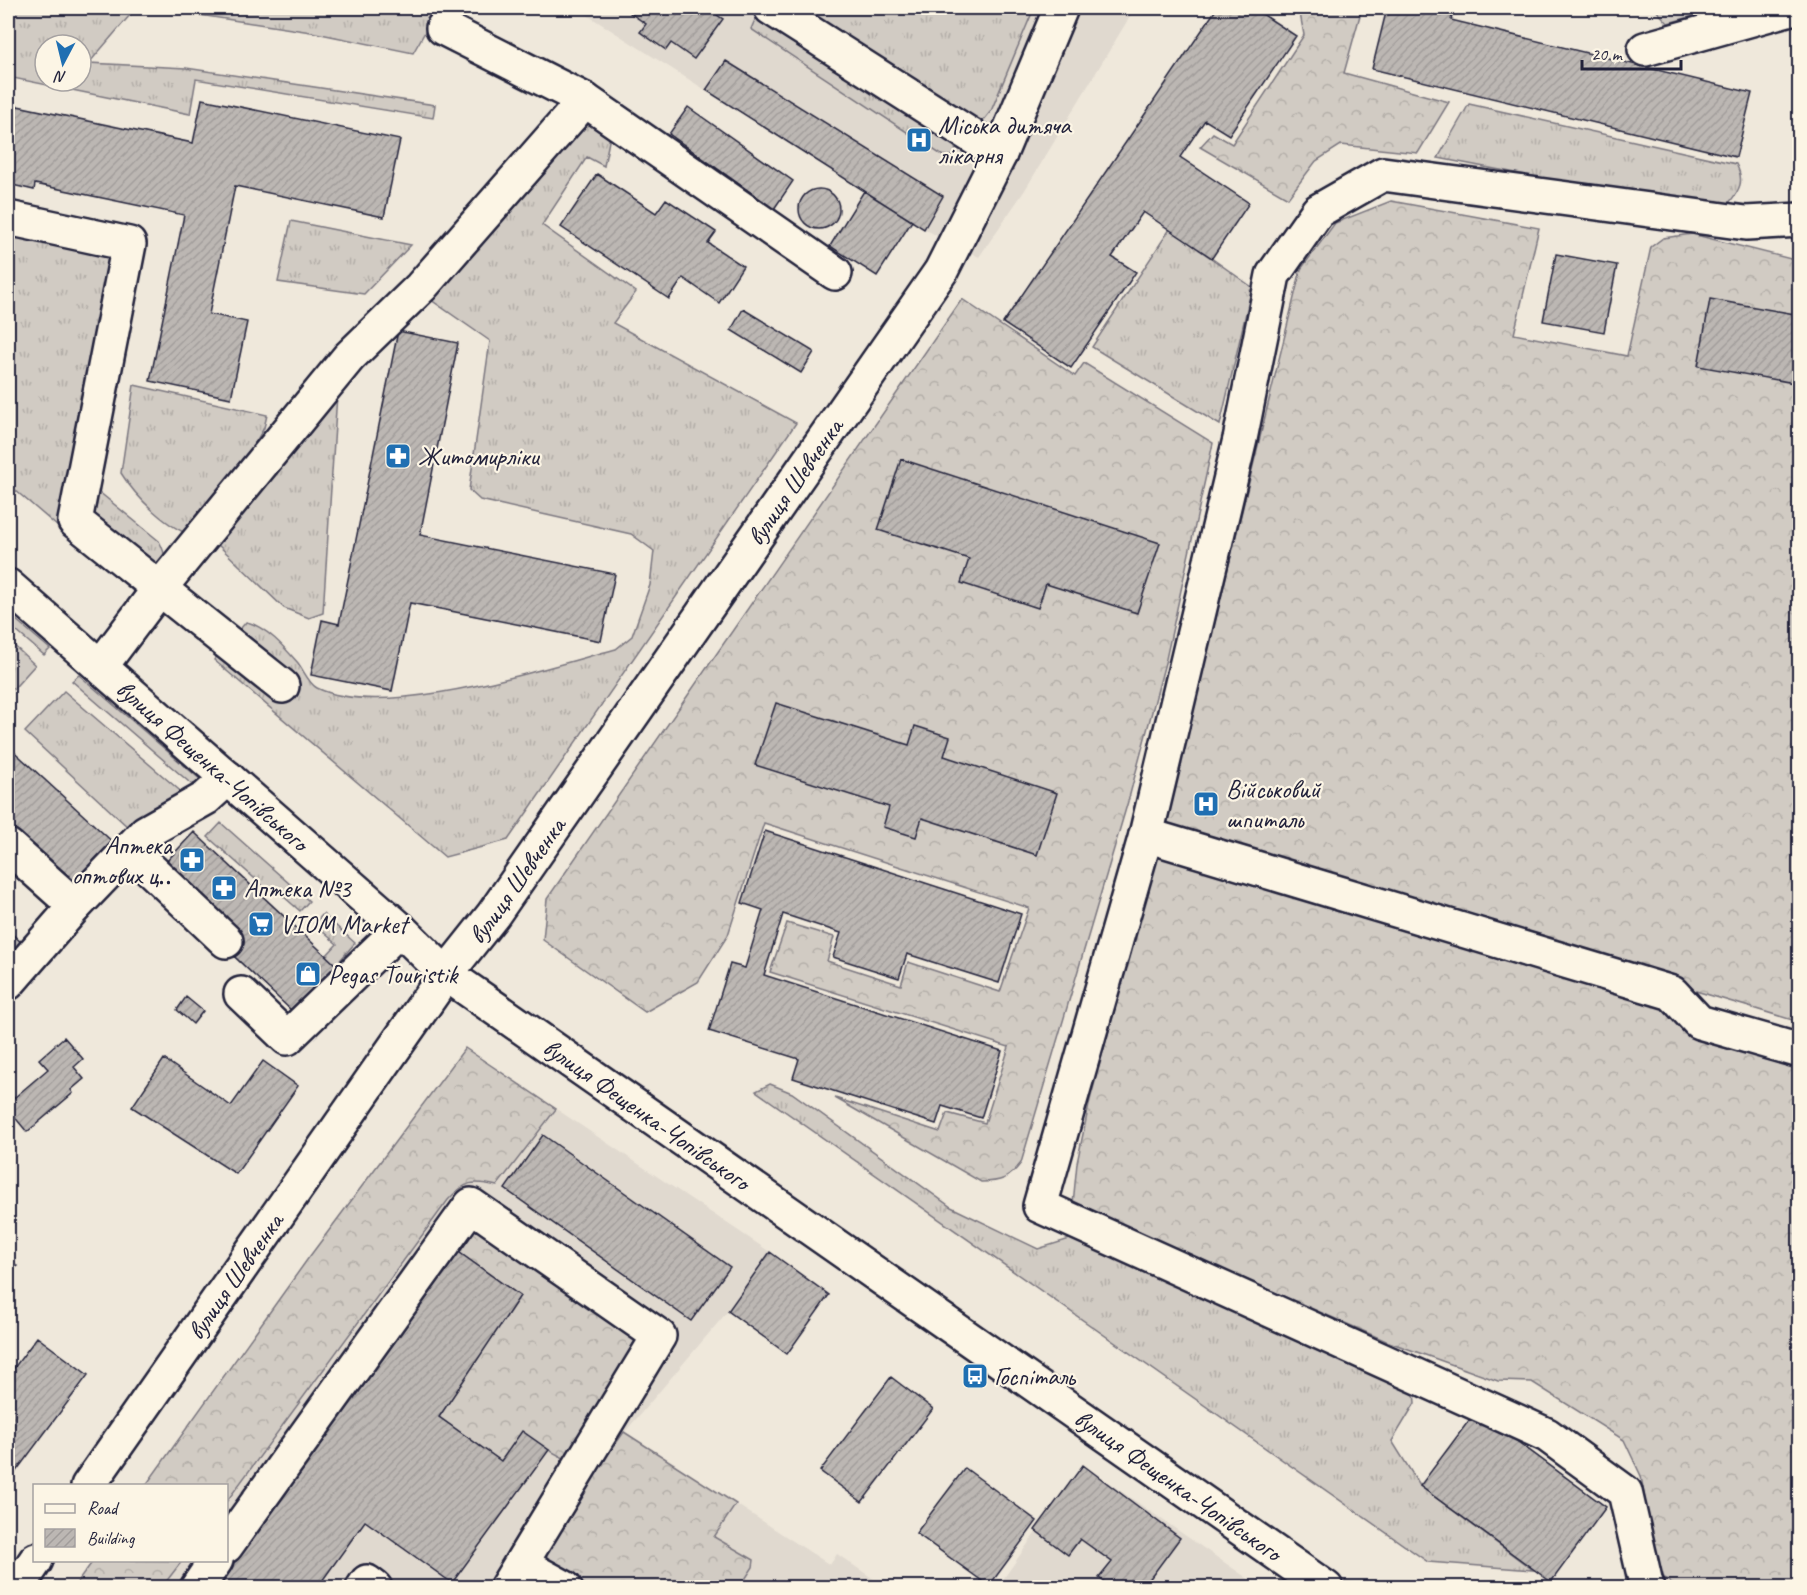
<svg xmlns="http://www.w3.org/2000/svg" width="1807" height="1595" font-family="Caveat,sans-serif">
  <defs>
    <pattern id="grass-tufts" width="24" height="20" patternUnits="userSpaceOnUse" patternTransform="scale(1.5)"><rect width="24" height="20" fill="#d1cbc3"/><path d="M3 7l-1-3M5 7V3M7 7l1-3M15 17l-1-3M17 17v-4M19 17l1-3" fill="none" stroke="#b3aea8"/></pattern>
    <pattern id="forest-crowns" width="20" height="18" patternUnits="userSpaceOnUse" patternTransform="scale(1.5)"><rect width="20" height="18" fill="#d1cbc3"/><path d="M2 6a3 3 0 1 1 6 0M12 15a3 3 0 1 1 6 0" fill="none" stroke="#b3aea8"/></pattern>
    <pattern id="building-hatch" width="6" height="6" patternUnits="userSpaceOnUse" patternTransform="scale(1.5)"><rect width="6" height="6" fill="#bcb7b3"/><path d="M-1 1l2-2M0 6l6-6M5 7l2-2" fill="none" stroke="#a19d9b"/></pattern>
  </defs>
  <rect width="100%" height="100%" fill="#efe8db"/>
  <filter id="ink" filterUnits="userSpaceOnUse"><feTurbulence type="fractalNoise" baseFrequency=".0167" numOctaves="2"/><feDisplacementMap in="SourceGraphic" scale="12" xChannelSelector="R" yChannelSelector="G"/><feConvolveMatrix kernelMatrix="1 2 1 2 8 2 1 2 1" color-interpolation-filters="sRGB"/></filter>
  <g filter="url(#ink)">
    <path fill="#e0d9cf" d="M 576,8 L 1135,8 L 1025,190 L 979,257 L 928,231 Z
      M 465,1048 L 770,1252 L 728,1311 L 625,1432 L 830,1565 L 837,1554 L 885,1587 L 74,1588 L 93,1561 L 226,1560 L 226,1486 L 146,1485 L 307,1260 Z
      M 1083,1465 L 1260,1587 L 997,1588 Z"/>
    <path fill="url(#grass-tufts)" stroke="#7a767f" stroke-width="1.5" fill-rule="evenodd" d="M 8,8 L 136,8 L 89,63 L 186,68 L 435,105 L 433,118 L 196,79 L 190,114 L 8,77 ZM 45,45 L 81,45 L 81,81 L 45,81 Z
      M 154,8 L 419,8 L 434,16 L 413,53 L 311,32 Z
      M 805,8 L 1034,8 L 991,111 L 983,121 L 972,122 Z
      M 1654,8 L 1723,8 L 1668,23 Z
      M 758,13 L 954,142 L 956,152 L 952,156 L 943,156 L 751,29 Z
      M 1469,104 L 1736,164 C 1745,181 1740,190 1728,204 L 1709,205 L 1619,193 L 1438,158 Z
      M 579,123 L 600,127 L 610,136 L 604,166 L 587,157 L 542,225 L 636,292 L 613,323 L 796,423 L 508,840 L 445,857 L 214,660 L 246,622 C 266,626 285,648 298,663 C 304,671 309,684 317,688 C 385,721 543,668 616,649 L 632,636 L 650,585 L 654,551 L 631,534 L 480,500 L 469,490 L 490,341 L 424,295 Z
      M 8,209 L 108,231 L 107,257 L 113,264 L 93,487 L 159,541 C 174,568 158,578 142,599 L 8,484 Z
      M 291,221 L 411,245 L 364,294 L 278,282 Z
      M 1170,229 L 1252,287 L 1220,425 L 1092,347 Z
      M 134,385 L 267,415 L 264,428 L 203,531 L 196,536 C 169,531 135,496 121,473 Z
      M 337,394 L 323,613 L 309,618 L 284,608 L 216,543 Z
      M 8,613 L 50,649 L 44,655 L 8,624 Z
      M 8,640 L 35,665 L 8,695 Z
      M 79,675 L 202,781 L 196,788 L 72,681 Z
      M 64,691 L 185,795 L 143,841 L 25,732 Z
      M 221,823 L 309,901 L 300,911 L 275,889 L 271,893 L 208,837 Z
      M 323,914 L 355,943 L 336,965 L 326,956 L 337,944 L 314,924 Z
      M 770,1084 L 792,1093 L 951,1207 L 1038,1249 L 1076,1237 L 1414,1391 L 1415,1403 L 1392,1441 L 1420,1486 L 1533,1570 L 1428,1562 L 756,1091 Z"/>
    <path fill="url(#forest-crowns)" stroke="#7a767f" stroke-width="1.5" d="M 1299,8 L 1362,8 L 1344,73 L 1449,102 L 1418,153 L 1341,145 L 1316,161 L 1288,198 L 1200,147 L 1213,133 L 1232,144 L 1304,35 Z
      M 1391,201 L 1539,228 L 1514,334 L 1627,356 L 1651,247 L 1663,238 L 1692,234 L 1799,261 L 1799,1022 L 1164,831 L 1301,269 L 1335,223 Z
      M 962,299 L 1075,376 L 1084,363 L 1213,443 L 1166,659 L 1129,798 L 1021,1163 C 1009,1179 1001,1182 981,1182 L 835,1098 L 940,1132 L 947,1113 L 985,1123 L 1009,1047 L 770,972 L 787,923 L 834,937 L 827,961 L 901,985 L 908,962 L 1000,992 L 1029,908 L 764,823 L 728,935 L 698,982 L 645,1012 L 543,940 L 547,899 Z
      M 1158,849 L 1668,997 L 1687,1031 L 1799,1068 L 1799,1587 L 1675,1587 L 1657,1571 L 1641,1476 L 1624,1440 L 1532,1382 L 1498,1381 L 1386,1341 L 1073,1204 L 1077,1163 L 1090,1100 Z
      M 465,1048 L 556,1109 L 497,1186 C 473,1180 465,1181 448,1200 L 227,1501 L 226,1486 L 146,1485 L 307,1260 Z
      M 473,1213 L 648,1339 L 571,1462 L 549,1450 L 501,1461 L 439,1417 L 520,1296 L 453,1248 Z
      M 624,1432 L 736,1504 L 714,1537 L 754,1560 L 753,1567 L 740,1587 L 590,1587 L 549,1566 L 543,1546 Z
      M 93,1561 L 93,1560 L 182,1561 L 162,1587 L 74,1587 Z"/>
    <path fill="url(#building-hatch)" stroke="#22223b" stroke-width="1.5" d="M 635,8 L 721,8 L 717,15 L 723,19 L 694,59 L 671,43 L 666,50 L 640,32 L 646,24 L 630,13 Z
      M 1217,8 L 1253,8 L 1296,36 L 1229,135 L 1205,120 L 1180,157 L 1249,203 L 1212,258 L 1143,212 L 1112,257 L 1136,272 L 1071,368 L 1003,323 Z
      M 1387,8 L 1454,8 L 1451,20 L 1752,93 L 1736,157 L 1372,69 Z
      M 726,61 L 943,196 L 924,229 L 706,90 Z
      M 202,99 L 400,140 L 384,217 L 235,186 L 209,314 L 247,322 L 231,398 L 150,381 L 184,215 L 35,184 L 34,190 L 8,184 L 8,104 L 193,143 Z
      M 688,107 L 793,181 L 774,209 L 669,134 Z
      M 597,174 L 656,213 L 666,199 L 716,232 L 708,243 L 743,266 L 719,303 L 683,278 L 669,299 L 561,227 Z
      M799 209a20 20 0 1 1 40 0a20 20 0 1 1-40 0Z
      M 864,191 L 912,221 L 877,276 L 830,246 Z
      M 1556,254 L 1617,265 L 1604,332 L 1543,321 Z
      M 1710,299 L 1800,315 L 1800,384 L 1698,366 Z
      M 743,309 L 814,352 L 801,373 L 731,330 Z
      M 398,331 L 458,343 L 420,535 L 615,574 L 601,641 L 410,603 L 392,691 L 311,675 L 322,620 L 339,624 Z
      M 901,459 L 1160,543 L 1137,613 L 1046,584 L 1038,608 L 961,583 L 969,559 L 878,530 Z
      M 776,703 L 909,745 L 915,726 L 950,737 L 944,756 L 1057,793 L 1037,855 L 922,818 L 916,837 L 883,827 L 889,807 L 755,765 Z
      M 8,746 L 117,846 L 70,897 L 8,839 Z
      M 765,831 L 1021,914 L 999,983 L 907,954 L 899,978 L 833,957 L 841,933 L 783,914 L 764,975 L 1002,1051 L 981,1118 L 942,1106 L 936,1124 L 793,1078 L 799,1059 L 709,1031 L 730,964 L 745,968 L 763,910 L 742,903 Z
      M 194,832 L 336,965 L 292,1011 L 151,878 Z
      M 8,930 L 24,945 L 8,962 Z
      M 186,997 L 203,1011 L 193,1024 L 177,1010 Z
      M 64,1037 L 83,1059 L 74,1067 L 84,1079 L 71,1090 L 73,1093 L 27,1132 L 8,1109 L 8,1103 L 48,1069 L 39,1059 Z
      M 164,1059 L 231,1106 L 263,1061 L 298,1086 L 236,1174 L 132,1107 Z
      M 543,1135 L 730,1267 L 691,1321 L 505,1189 Z
      M 453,1248 L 520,1296 L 439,1417 L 501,1461 L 522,1431 L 549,1450 L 452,1583 L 365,1521 L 317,1588 L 208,1588 Z
      M 770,1252 L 829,1295 L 787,1354 L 728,1311 Z
      M 8,1257 L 17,1266 L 8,1276 Z
      M 37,1337 L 88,1375 L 8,1482 L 8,1376 Z
      M 891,1377 L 933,1409 L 862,1502 L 820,1471 Z
      M 1476,1411 L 1606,1507 L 1551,1582 L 1420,1486 Z
      M 1083,1465 L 1180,1538 L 1143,1588 L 1112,1588 L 1099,1578 L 1112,1562 L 1080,1539 L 1068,1555 L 1035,1530 Z
      M 965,1468 L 1037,1521 L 989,1586 L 916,1533 Z"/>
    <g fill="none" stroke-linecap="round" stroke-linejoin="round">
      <g stroke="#22223b" stroke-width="38">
        <g id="minor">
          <path d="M 771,8 L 1000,154"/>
          <path d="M 443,28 L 585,100"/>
          <path d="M 1645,49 L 1791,8"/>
          <path d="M 8,218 L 129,244 L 75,521 L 282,686"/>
          <path id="s1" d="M 8,586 L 400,929 L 446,974 L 1326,1588"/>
          <path d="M 101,666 L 159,589 L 349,357 L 421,287 L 585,100 L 835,273"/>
          <path d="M 1146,835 L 1672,993 L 1699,1022 L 1800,1051"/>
          <path d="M 8,846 L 75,906 L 146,832 L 206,798 L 228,778"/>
          <path d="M 129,849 L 226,941"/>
          <path d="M 8,983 L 75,906"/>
          <path d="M 241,994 L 287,1038 L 400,929"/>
          <path id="s2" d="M 88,1486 L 446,974 L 493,915 L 941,271 L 1000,154 L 1061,8"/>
          <path d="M 226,1546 L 471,1205 L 659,1336 L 506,1588"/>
          <path d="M 521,1564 L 565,1588"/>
          <path d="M 17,1588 L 36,1560"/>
          <path d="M 197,1588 L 216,1560"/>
          <path d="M 363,1588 L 367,1582 L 375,1588"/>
          <path d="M 1647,1588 L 1625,1492 L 1547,1435 L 1040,1206 L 1146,835 L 1240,439 L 1273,275 L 1318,211 L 1383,174 L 1746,223 L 1800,220"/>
        </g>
      </g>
      <use href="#minor" stroke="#fcf5e5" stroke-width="33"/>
    </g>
  </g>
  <defs>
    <g id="hospital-square" transform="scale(1.35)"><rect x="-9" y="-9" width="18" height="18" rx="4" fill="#1f6fb2" stroke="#fcf5e5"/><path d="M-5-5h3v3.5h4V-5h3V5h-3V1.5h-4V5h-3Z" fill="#fff"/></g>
    <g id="pharmacy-square" transform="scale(1.35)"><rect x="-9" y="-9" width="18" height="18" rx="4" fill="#1f6fb2" stroke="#fcf5e5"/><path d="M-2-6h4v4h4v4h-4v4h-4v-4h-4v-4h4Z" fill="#fff"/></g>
    <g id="supermarket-square" transform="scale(1.35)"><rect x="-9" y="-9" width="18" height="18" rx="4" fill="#1f6fb2" stroke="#fcf5e5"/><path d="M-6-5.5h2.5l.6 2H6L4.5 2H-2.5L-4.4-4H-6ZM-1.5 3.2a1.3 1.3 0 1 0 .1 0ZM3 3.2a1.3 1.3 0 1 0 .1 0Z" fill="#fff"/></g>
    <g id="shop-square" transform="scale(1.35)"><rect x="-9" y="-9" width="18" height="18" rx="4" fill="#1f6fb2" stroke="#fcf5e5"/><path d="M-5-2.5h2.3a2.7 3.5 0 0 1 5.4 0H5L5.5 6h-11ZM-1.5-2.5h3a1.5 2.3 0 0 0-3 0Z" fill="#fff"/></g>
    <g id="bus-square" transform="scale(1.35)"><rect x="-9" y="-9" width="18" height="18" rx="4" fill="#1f6fb2" stroke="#fcf5e5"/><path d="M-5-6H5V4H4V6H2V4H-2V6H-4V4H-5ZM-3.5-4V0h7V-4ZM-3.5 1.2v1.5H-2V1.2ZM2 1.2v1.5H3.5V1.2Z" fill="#fff"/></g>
  </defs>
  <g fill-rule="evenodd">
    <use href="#hospital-square" x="919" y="140"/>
    <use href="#pharmacy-square" x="398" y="456"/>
    <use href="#hospital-square" x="1206" y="804"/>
    <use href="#pharmacy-square" x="192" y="860"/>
    <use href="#pharmacy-square" x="224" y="888"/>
    <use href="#supermarket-square" x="261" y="924"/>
    <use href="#shop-square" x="308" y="974"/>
    <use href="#bus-square" x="975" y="1376"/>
  </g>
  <g text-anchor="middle" stroke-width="4.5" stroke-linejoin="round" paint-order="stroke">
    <g font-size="26" fill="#22223b" stroke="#fcf5e5" text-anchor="start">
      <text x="938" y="134">Міська дитяча<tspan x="938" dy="30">лікарня</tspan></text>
      <text x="418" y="465">Житомирліки</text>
      <text x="1226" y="798">Військовий<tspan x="1226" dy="30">шпиталь</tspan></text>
      <text x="172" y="854" text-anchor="end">Аптека<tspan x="172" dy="30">оптових ц‥</tspan></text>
      <text x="244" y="897">Аптека №3</text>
      <text x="280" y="933">VIOM Market</text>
      <text x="328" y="983">Pegas Touristik</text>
      <text x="994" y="1385">Госпіталь</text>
    </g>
    <g font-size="26" fill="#22223b" stroke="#fcf5e5">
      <text dy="9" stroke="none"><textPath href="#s2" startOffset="1228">вулиця Шевченка</textPath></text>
      <text dy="9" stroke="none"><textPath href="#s1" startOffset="272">вулиця Фещенка-Чопівського</textPath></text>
      <text dy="9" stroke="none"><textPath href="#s2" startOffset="742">вулиця Шевченка</textPath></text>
      <text dy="9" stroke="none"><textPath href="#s1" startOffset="830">вулиця Фещенка-Чопівського</textPath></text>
      <text dy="9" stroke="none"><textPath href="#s2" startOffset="256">вулиця Шевченка</textPath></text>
      <text dy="9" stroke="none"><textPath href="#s1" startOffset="1478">вулиця Фещенка-Чопівського</textPath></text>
    </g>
  </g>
  <rect width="1807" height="1595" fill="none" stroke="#fcf5e5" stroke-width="30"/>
  <rect x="15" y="15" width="1777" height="1565" fill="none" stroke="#22223b" stroke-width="2" filter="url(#ink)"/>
  <rect x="33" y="1484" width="195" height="78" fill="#fcf5e5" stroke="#a5a1a1" stroke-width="1.5"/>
  <rect x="45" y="1504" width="30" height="9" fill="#fcf5e5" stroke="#a5a1a1" stroke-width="1.5"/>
  <text x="87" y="1514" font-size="18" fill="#22223b">Road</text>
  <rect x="45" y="1529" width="30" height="18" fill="url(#building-hatch)" stroke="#a5a1a1" stroke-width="1.5"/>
  <text x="87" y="1544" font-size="18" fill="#22223b">Building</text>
  <g transform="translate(63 63) rotate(187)"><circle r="28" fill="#fcf5e5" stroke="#a5a1a1" stroke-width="1.5"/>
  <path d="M0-4.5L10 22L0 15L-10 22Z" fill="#1f6fb2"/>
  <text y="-9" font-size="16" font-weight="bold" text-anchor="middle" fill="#22223b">N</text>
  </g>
  <path d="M1582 60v9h99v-9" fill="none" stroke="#22223b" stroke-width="3"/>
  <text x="1591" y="60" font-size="18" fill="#22223b" stroke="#fcf5e5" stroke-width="4.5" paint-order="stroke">20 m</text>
</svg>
